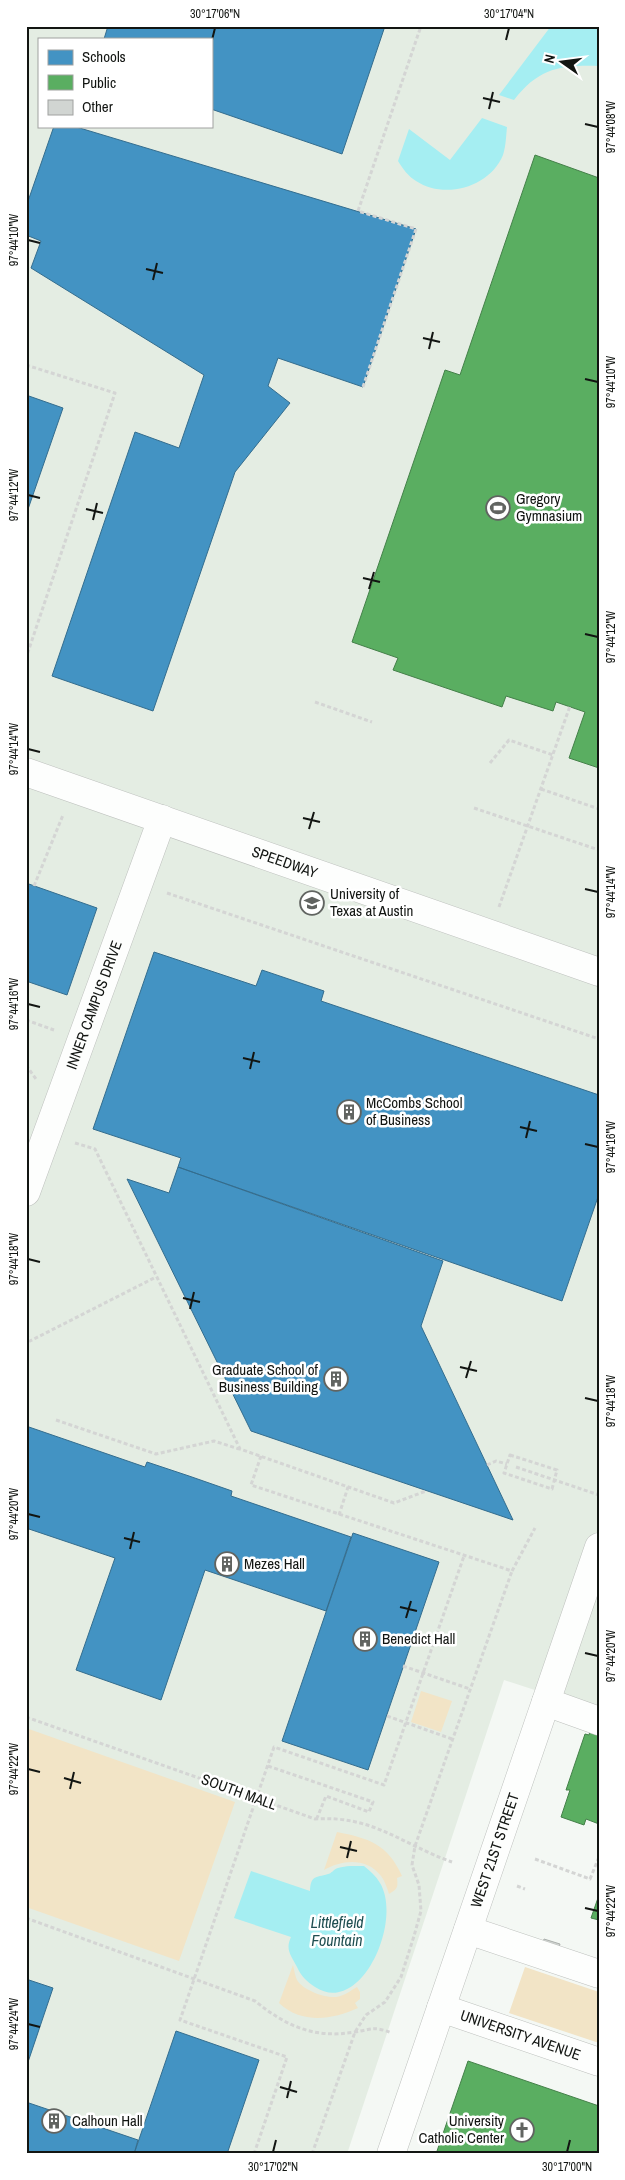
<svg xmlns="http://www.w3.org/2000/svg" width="625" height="2180" font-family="'Archivo Narrow',sans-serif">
  <rect width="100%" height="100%" fill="#f4f8f4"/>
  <path fill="#e4ede3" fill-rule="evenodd" d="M 26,26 L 599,26 L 599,1711 L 504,1680 L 347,2154 L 26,2154 ZM 39,39 L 211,39 L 211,126 L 39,126 Z"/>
  <path fill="#f2e4c6" d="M 421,1691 L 452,1701 L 441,1732 L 411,1722 Z
    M 26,1728 L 235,1802 L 179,1961 L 26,1907 Z
    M 337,1832 C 368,1838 388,1844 402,1876 L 397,1878 C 398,1887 398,1889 389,1894 C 387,1888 385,1881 381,1876 C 366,1857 342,1860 324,1870 Z
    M 293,1965 C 294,1969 295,1976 297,1980 C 303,1990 324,1998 336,1997 C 344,1996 350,1991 357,1987 L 360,1992 L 360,1999 L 355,2003 L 358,2008 C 332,2020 301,2024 279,2003 Z
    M 525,1967 L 599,1992 L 599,2043 L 509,2013 Z"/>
  <path fill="#a5eef2" d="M 551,26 L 599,26 L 599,66 C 560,65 539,68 514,100 L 499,95 Z
    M 482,118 L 507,127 C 506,136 506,146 503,155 C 490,187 445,200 416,181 C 408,176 403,169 398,161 L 409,129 L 450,160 Z
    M 350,1866 L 364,1866 C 370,1871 376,1876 380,1883 C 403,1921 361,2017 315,1987 C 307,1982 301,1976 297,1967 C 291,1955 285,1950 291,1937 L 234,1918 L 251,1871 L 310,1891 C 311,1875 315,1878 328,1874 C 331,1874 334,1869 338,1868 C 342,1867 346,1866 350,1866 Z"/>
  <path fill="#4393c3" stroke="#346d8e" d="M 108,26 L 385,26 L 342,154 L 211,109 L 211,39 L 104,39 Z
    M 54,126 L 73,126 L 416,229 L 363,387 L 278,358 L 268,386 L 290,403 L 235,472 L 153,711 L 52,676 L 135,432 L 179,448 L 204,375 L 31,268 L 41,241 L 26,235 L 26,207 Z
    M 26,395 L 63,408 L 26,515 Z
    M 26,883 L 97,908 L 67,995 L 26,981 Z
    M 154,952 L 256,986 L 262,970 L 324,991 L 321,1001 L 599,1095 L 599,1194 L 562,1301 L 178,1167 L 181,1158 L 93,1129 Z
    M 178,1167 L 443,1261 L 421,1326 L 513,1520 L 251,1431 L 127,1179 L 169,1193 Z
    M 26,1426 L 145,1467 L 147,1462 L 189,1476 L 232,1491 L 231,1496 L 351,1537 L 326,1611 L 205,1570 L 161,1700 L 76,1670 L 115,1558 L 26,1528 Z
    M 353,1533 L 439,1562 L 368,1770 L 282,1741 Z
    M 26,1979 L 53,1988 L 26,2068 Z
    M 176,2031 L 259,2060 L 227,2154 L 134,2154 Z
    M 26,2102 L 138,2140 L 134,2154 L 26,2154 Z"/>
  <path fill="#5aae61" stroke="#448049" d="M 535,155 L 599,178 L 599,768 L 569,758 L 585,712 L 556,702 L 553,711 L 506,696 L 502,707 L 393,670 L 398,658 L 352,642 L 445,370 L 460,375 Z
    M 590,1731 L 599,1734 L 599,1824 L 586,1819 L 584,1825 L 561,1817 L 570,1790 L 566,1790 L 585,1734 L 589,1735 Z
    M 599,1895 L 599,1920 L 591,1918 Z
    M 468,2061 L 599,2106 L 599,2154 L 436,2154 Z"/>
  <path fill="#d1d5d2" stroke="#abafac" d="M 544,1939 L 560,1944 L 558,1951 L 542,1946 Z"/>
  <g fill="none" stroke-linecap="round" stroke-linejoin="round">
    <g stroke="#bec1be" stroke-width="29">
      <g id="minor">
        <path id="s1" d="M 26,772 L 599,972"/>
        <path id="s2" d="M 26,1192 L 162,819"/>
        <path d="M 546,1702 L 599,1721"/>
        <path d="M 468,1930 L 599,1974"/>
        <path id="s3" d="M 441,2008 L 599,2062"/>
        <path id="s4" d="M 391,2154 L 599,1547"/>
      </g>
    </g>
    <path stroke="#d4d5d4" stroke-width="3" stroke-dasharray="4 2.5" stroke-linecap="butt" d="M 26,365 L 115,393 L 26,658
      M 363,387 L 416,229 L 358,211 L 421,26
      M 315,702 L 372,722
      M 490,763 L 509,740 L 553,755
      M 541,789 L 599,809
      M 474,808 L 599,850
      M 34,886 L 63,815
      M 167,893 L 599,1039
      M 499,907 L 570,706
      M 26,1020 L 54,1030
      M 26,1065 L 36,1079
      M 75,1143 L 95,1149 L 240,1449 L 394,1503 L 426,1491
      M 26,1334 L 30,1341 L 156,1277
      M 56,1420 L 156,1454 L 214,1441 L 239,1449
      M 510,1455 L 557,1470 L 552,1489 L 504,1473 Z
      M 261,1456 L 251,1485 L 512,1571 L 535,1528
      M 487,1465 L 496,1461 L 507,1464
      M 516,1467 L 599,1495
      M 339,1515 L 348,1487
      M 403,1666 L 470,1689
      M 387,1716 L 452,1739
      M 26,1717 L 315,1819 C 373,1815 401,1844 452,1862
      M 268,1766 L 373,1802 L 369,1812 L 326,1796 L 317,1818
      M 535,1859 L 590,1879 L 599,1857
      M 517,1886 L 525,1889
      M 26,1918 L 255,2001 C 286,2026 314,2039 355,2032 C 374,2029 373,2026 392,2033
      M 254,2154 L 287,2057 L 180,2020 L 274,1747 L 384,1785 L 464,1556
      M 312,2154 L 355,2032 L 366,2015 L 385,2002 L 401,1977 L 414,1936 L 421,1911 L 419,1885 L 412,1865 L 415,1846 L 512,1571"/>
    <use href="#minor" stroke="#fdfefd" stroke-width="28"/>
  </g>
  <path fill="none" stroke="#121512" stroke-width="2" d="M 212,40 L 215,28M 506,40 L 509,28M 483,98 L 500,102M 489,109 L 493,92M 585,124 L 598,127M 28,240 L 40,243M 146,269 L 163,273M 153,280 L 157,263M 423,338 L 440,342M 429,349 L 433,332M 585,379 L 598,382M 28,495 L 40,498M 86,509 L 103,513M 93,520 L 97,503M 363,578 L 380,582M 369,589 L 374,572M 585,634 L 598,637M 28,749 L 40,752M 303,818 L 320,822M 309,829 L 314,812M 585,889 L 598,892M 28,1004 L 40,1007M 243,1058 L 260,1062M 250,1069 L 254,1052M 520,1127 L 537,1131M 526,1138 L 530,1121M 585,1144 L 598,1147M 28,1259 L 40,1262M 183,1298 L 200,1302M 190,1309 L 194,1292M 460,1367 L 477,1371M 466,1378 L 471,1361M 585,1398 L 598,1401M 28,1514 L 40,1517M 124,1538 L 140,1542M 130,1549 L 134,1532M 400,1607 L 417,1611M 406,1618 L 411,1601M 585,1653 L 598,1656M 28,1769 L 40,1772M 64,1778 L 81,1783M 70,1789 L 74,1772M 340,1847 L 357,1851M 347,1858 L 351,1841M 585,1908 L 598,1911M 28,2024 L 40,2027M 280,2087 L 297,2092M 287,2098 L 291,2081M 273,2152 L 276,2140M 567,2152 L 570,2140"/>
  <defs>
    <g id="stadium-ring" transform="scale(1.25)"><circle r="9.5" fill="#fff" stroke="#616461" stroke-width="1.5"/><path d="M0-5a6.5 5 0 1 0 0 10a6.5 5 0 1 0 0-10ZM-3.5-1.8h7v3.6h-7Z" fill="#616461"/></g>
    <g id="university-ring" transform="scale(1.25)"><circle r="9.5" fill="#fff" stroke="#616461" stroke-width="1.5"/><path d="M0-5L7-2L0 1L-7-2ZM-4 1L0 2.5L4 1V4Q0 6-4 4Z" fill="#616461"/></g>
    <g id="building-ring" transform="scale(1.25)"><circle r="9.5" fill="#fff" stroke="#616461" stroke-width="1.5"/><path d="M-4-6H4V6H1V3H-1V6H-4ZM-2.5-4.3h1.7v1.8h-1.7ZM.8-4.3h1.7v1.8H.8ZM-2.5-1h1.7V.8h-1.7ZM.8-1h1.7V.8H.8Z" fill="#616461"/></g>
    <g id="church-ring" transform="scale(1.25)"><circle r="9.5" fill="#fff" stroke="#616461" stroke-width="1.5"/><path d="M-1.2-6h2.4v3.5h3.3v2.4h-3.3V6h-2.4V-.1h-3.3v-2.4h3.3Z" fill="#616461"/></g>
  </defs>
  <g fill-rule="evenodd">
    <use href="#stadium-ring" x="498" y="508"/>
    <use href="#university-ring" x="312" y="903"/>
    <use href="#building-ring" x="349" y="1112"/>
    <use href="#building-ring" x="336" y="1379"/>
    <use href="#building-ring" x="227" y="1564"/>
    <use href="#building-ring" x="365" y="1639"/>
    <use href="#building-ring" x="54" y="2121"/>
    <use href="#church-ring" x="522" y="2130"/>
  </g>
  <g text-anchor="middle" stroke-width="5" stroke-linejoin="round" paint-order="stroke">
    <g font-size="15" fill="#121512" stroke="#fff" text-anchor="start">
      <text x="516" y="504">Gregory<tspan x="516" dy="17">Gymnasium</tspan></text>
      <text x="330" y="899">University of<tspan x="330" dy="17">Texas at Austin</tspan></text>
      <text x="366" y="1108">McCombs School<tspan x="366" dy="17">of Business</tspan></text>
      <text x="318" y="1375" text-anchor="end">Graduate School of<tspan x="318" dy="17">Business Building</tspan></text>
      <text x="244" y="1569">Mezes Hall</text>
      <text x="382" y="1644">Benedict Hall</text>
      <text x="72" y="2126">Calhoun Hall</text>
      <text x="504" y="2126" text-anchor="end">University<tspan x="504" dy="17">Catholic Center</tspan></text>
    </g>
    <g font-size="15" fill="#121512" stroke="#fff">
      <text dy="5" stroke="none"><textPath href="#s1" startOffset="274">SPEEDWAY</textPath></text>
      <text dy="5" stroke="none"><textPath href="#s2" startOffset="199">INNER CAMPUS DRIVE</textPath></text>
      <text transform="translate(239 1792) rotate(20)" y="5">SOUTH MALL</text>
      <text dy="5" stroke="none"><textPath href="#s4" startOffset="321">WEST 21ST STREET</textPath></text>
      <text dy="5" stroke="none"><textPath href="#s3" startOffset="84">UNIVERSITY AVENUE</textPath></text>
    </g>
    <g font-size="16" font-style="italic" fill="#204f52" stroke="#fff">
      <text x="337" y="1928">Littlefield<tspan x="337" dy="18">Fountain</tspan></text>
    </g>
  </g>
  <rect width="625" height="2180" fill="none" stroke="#ffffff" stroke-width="55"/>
  <rect x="38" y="38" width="175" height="90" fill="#ffffff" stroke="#a0a1a0"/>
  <rect x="48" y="50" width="25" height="15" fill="#4393c3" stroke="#a0a1a0"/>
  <text x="82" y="62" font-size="15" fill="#121512">Schools</text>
  <rect x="48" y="75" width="25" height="15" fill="#5aae61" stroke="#a0a1a0"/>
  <text x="82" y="88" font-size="15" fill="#121512">Public</text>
  <rect x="48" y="100" width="25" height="15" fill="#d1d5d2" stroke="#a0a1a0"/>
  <text x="82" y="112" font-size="15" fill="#121512">Other</text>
  <g transform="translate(562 62) rotate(284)" stroke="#ffffff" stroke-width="4" paint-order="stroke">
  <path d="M0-4L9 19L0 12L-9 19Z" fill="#121512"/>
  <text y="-8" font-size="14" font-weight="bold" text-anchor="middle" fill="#121512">N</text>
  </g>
  <rect x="28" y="28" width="570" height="2124" fill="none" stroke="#121512" stroke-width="2"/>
  <g font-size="12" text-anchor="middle" fill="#121512">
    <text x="215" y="18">30°17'06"N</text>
    <text x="509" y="18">30°17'04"N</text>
    <text transform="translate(611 127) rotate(-90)" y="4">97°44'08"W</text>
    <text transform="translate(14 240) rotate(-90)" y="4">97°44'10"W</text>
    <text transform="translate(611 382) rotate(-90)" y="4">97°44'10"W</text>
    <text transform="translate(14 495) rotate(-90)" y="4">97°44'12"W</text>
    <text transform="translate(611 637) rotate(-90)" y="4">97°44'12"W</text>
    <text transform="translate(14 749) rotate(-90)" y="4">97°44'14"W</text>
    <text transform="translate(611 892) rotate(-90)" y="4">97°44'14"W</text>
    <text transform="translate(14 1004) rotate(-90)" y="4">97°44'16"W</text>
    <text transform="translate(611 1147) rotate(-90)" y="4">97°44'16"W</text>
    <text transform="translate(14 1259) rotate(-90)" y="4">97°44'18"W</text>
    <text transform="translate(611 1401) rotate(-90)" y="4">97°44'18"W</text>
    <text transform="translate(14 1514) rotate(-90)" y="4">97°44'20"W</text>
    <text transform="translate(611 1656) rotate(-90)" y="4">97°44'20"W</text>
    <text transform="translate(14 1769) rotate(-90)" y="4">97°44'22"W</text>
    <text transform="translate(611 1911) rotate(-90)" y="4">97°44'22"W</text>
    <text transform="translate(14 2024) rotate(-90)" y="4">97°44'24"W</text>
    <text x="273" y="2171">30°17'02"N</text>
    <text x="567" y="2171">30°17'00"N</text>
  </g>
</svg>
